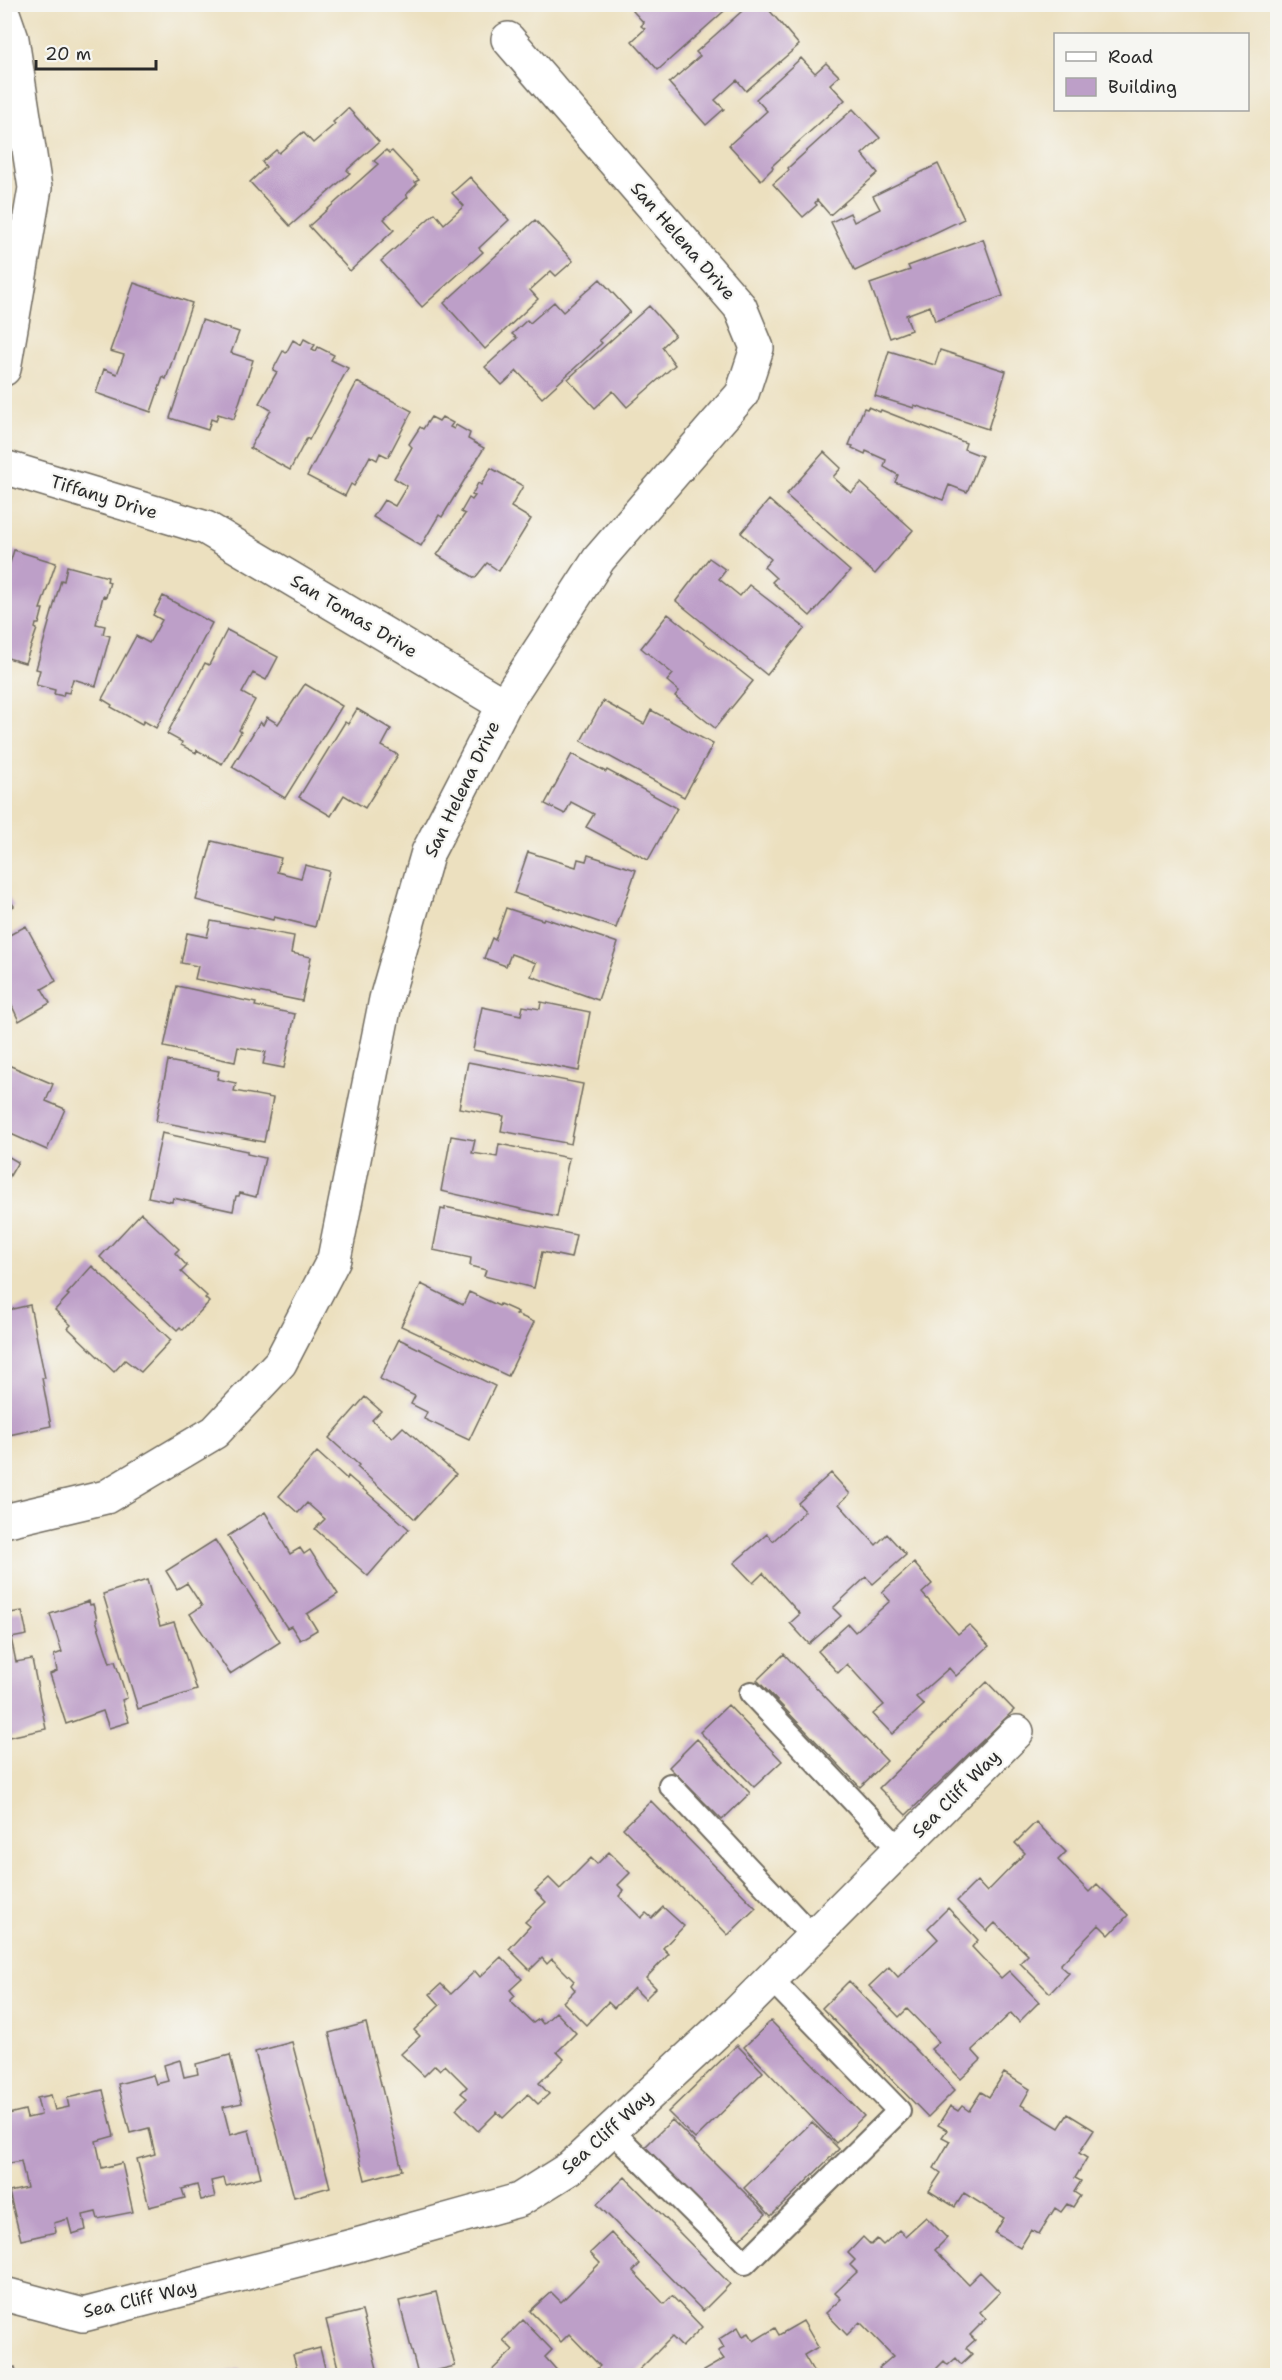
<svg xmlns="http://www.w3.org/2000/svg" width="1282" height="2380" font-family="'Shantell Sans',sans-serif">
  <rect width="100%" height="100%" fill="#f6f6f2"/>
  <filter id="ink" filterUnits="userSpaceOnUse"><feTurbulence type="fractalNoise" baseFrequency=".0167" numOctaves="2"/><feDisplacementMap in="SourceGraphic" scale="12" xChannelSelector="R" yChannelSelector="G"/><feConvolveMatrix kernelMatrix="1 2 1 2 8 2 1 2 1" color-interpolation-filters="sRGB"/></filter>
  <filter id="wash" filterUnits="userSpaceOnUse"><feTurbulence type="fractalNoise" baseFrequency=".008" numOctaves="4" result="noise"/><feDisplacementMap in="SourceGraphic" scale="24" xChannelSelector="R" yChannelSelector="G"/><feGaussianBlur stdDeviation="1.35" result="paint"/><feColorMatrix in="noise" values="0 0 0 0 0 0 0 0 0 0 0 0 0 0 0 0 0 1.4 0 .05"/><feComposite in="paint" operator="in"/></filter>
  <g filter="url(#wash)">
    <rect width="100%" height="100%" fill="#ece0bf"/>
    <g id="blocks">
      <path fill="#bd9fc8" d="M 641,4 L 732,4 L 658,70 L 632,41 L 645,29 L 641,26 L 644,23 L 633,11 Z
        M 750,4 L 764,4 L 799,45 L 746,91 L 737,80 L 715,100 L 724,109 L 706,125 L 669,83 L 700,56 L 696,52 Z
        M 801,58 L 815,73 L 826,63 L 839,76 L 830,84 L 845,100 L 772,166 L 773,168 L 761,180 L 729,145 L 767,111 L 756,99 Z
        M 348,108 L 379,142 L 347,170 L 350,173 L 290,226 L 250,182 L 266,167 L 262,162 L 276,150 L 279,153 L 303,132 L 313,143 L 335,124 L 333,122 Z
        M 853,109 L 880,138 L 862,154 L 878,173 L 830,215 L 817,200 L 815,203 L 817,205 L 803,217 L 773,184 L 789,170 L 788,168 Z
        M 386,150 L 389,153 L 392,151 L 419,180 L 415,182 L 417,184 L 406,195 L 408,197 L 384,219 L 394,230 L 350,271 L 309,226 L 378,164 L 374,161 Z
        M 938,164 L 964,219 L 855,271 L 831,222 L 850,213 L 854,222 L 880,209 L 873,196 Z
        M 470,177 L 509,220 L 479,248 L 483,252 L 422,307 L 381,261 L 435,213 L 444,224 L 464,206 L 452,193 Z
        M 535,220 L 573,261 L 556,276 L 551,271 L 530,290 L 538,299 L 485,349 L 444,303 Z
        M 983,239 L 1003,296 L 935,321 L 930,306 L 906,315 L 911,330 L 890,338 L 870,284 L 910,270 L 908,266 Z
        M 600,279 L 630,312 L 599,340 L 602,343 L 542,398 L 517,371 L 502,385 L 485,367 L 517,338 L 512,334 L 527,320 L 530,323 L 554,302 L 563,312 Z
        M 134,283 L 192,303 L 166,379 L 163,377 L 151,412 L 96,393 L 104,369 L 117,374 L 124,355 L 110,351 Z
        M 649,306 L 675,335 L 662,347 L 675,365 L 627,407 L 613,391 L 595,408 L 568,379 Z
        M 202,320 L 239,332 L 231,353 L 253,360 L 234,419 L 218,414 L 216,421 L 211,419 L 208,430 L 170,418 Z
        M 304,339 L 315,345 L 312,349 L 316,351 L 318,347 L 334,355 L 331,360 L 348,368 L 309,440 L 307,438 L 290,470 L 250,448 L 271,410 L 259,403 L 277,372 L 273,370 L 283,351 L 286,353 L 293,340 L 301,345 Z
        M 940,350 L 1006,371 L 988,429 L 914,405 L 914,408 L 875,396 L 889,351 L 935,365 Z
        M 357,382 L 412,411 L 388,457 L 380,453 L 377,460 L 370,456 L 354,486 L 351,484 L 345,496 L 307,476 Z
        M 868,407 L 880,412 L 881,410 L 966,443 L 964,449 L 982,456 L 967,492 L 949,485 L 943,500 L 895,482 L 898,475 L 884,467 L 886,460 L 866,451 L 865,454 L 852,448 L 853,446 L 849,445 L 864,408 L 867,409 Z
        M 431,417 L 439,421 L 442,417 L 453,423 L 450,427 L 454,429 L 456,425 L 470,433 L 468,439 L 484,448 L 442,517 L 439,515 L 421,546 L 373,517 L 384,500 L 395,506 L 407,486 L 394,478 L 412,447 L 409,444 L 420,427 L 423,429 Z
        M 824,452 L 841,468 L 833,477 L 851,493 L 861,483 L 913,530 L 875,574 L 786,495 Z
        M 491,468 L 523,486 L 511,507 L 531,519 L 499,571 L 487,563 L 475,578 L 437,555 L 465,514 L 461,512 L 469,498 L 472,500 L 475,496 L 472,495 L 478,483 L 481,485 Z
        M 769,500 L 850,571 L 810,616 L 772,582 L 776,578 L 764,567 L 771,559 L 741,533 Z
        M 14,550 L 56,563 L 40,609 L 43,609 L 39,624 L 36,624 L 35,628 L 37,629 L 25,663 L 4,657 L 4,568 L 7,563 L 10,563 Z
        M 709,558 L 726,570 L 719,579 L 740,596 L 749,585 L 805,628 L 767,675 L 676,601 Z
        M 67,566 L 108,577 L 107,581 L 110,582 L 106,597 L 103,596 L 96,624 L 105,626 L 103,634 L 110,636 L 96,686 L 73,679 L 69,693 L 64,692 L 63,696 L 54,694 L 55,690 L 36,685 L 40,670 L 36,669 L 61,580 L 64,581 Z
        M 163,596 L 212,623 L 156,728 L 144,721 L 142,724 L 111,707 L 112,705 L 102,699 L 136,636 L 149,643 L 162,620 L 153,615 Z
        M 668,614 L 753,681 L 715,728 L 675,696 L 679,691 L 667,681 L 673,674 L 641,648 Z
        M 227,630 L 278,657 L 266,680 L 253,673 L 242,693 L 255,700 L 239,730 L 241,732 L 222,764 L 197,750 L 196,753 L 181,745 L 182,742 L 167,734 L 205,663 L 209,665 Z
        M 305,684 L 342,706 L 285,798 L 232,767 L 260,722 L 263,725 L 267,717 L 278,724 Z
        M 603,701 L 644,724 L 651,710 L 713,744 L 684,797 L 581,741 Z
        M 357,709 L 391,729 L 382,746 L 398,755 L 365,808 L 344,795 L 331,816 L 299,797 L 345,722 L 348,724 Z
        M 572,754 L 606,772 L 607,770 L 677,808 L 648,860 L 586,827 L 594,814 L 571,802 L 565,814 L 545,804 Z
        M 212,841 L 281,858 L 277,872 L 301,878 L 305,865 L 329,871 L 315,927 L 274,917 L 273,920 L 196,900 Z
        M 528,852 L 576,867 L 578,859 L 586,861 L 588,855 L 636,870 L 616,928 L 514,893 Z
        M 4,892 L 14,906 L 4,912 Z
        M 506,908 L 543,920 L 544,918 L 618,943 L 598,1000 L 531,976 L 536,963 L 511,954 L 506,966 L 484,958 L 492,938 L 495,940 Z
        M 211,921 L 294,936 L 291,953 L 311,957 L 302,1001 L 195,979 L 198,966 L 181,963 L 187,933 L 207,937 Z
        M 26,926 L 56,981 L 42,989 L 50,1003 L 19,1021 L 12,1006 L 4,1010 L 4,938 Z
        M 177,986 L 256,1003 L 255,1006 L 295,1014 L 284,1068 L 263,1064 L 266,1052 L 238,1047 L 235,1062 L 164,1047 Z
        M 541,1002 L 590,1012 L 579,1071 L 473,1050 L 482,1007 L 521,1015 L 523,1006 L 540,1009 Z
        M 168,1061 L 219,1071 L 217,1079 L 236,1083 L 234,1091 L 273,1098 L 264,1142 L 156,1121 Z
        M 468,1062 L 583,1084 L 571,1144 L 501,1131 L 504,1116 L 459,1108 Z
        M 6,1064 L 53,1084 L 46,1101 L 65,1109 L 47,1150 L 4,1131 Z
        M 162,1133 L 247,1151 L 247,1154 L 265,1158 L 256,1197 L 240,1193 L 239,1196 L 236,1196 L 233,1211 L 173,1198 L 172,1202 L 148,1197 Z
        M 451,1136 L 475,1140 L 472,1153 L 497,1157 L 499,1144 L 569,1158 L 557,1217 L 441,1191 Z
        M 4,1154 L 18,1162 L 4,1186 Z
        M 445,1207 L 576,1235 L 571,1258 L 542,1252 L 534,1288 L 484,1276 L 486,1270 L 470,1266 L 471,1258 L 433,1250 L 441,1209 L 445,1210 Z
        M 141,1213 L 179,1249 L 175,1253 L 187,1266 L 181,1272 L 207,1296 L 205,1298 L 209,1302 L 183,1330 L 180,1327 L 177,1330 L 100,1257 Z
        M 92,1266 L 171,1340 L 141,1372 L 125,1360 L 114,1372 L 68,1328 L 71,1325 L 55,1310 L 69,1295 L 67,1294 Z
        M 421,1284 L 463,1305 L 469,1292 L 499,1306 L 500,1304 L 518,1312 L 516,1314 L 534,1322 L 508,1376 L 401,1326 Z
        M 30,1305 L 45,1378 L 42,1378 L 51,1426 L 4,1436 L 4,1311 Z
        M 399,1339 L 495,1386 L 469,1440 L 424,1419 L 427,1412 L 411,1404 L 415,1396 L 380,1379 Z
        M 365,1397 L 381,1411 L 372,1420 L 392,1438 L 403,1427 L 456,1474 L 415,1519 L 357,1467 L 359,1465 L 329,1438 Z
        M 317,1452 L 347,1479 L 348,1476 L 409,1529 L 368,1576 L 315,1529 L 325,1519 L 307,1503 L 298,1513 L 279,1496 Z
        M 831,1473 L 850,1494 L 839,1504 L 876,1545 L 887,1534 L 906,1555 L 873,1584 L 866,1577 L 833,1608 L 841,1616 L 809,1644 L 790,1623 L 800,1614 L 763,1573 L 753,1583 L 734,1563 L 767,1534 L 773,1541 L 805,1511 L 798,1503 Z
        M 265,1512 L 290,1554 L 300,1548 L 304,1554 L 310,1550 L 338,1594 L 307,1614 L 317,1630 L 300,1640 L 291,1626 L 287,1628 L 228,1536 Z
        M 215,1540 L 280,1642 L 230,1674 L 190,1614 L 202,1606 L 187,1583 L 177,1589 L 166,1571 Z
        M 914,1563 L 932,1584 L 922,1593 L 958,1634 L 969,1625 L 989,1646 L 956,1676 L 949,1668 L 916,1697 L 924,1705 L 892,1734 L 873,1714 L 884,1705 L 847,1664 L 838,1673 L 818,1651 L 848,1624 L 855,1632 L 890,1601 L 882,1592 Z
        M 147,1580 L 160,1626 L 174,1622 L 197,1690 L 138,1709 L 103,1594 Z
        M 89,1601 L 90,1605 L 93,1604 L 97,1619 L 96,1620 L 110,1663 L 115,1661 L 127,1698 L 122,1700 L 129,1722 L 109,1728 L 103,1711 L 66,1724 L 50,1674 L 57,1671 L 54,1655 L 62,1652 L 50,1614 Z
        M 22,1611 L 27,1635 L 11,1638 L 16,1662 L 32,1659 L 46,1729 L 4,1738 L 4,1614 Z
        M 784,1654 L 887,1761 L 860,1787 L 757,1680 Z
        M 987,1682 L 1014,1710 L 906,1815 L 879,1788 Z
        M 728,1705 L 782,1761 L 754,1787 L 700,1732 Z
        M 697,1739 L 750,1793 L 722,1820 L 669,1767 Z
        M 651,1801 L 756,1908 L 728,1935 L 623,1828 Z
        M 1036,1822 L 1066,1852 L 1058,1860 L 1089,1892 L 1097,1884 L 1128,1915 L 1109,1935 L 1099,1925 L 1060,1965 L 1069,1973 L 1050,1993 L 1020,1963 L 1028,1955 L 995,1923 L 987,1931 L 957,1901 L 977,1881 L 987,1892 L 1025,1853 L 1015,1843 Z
        M 609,1852 L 630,1873 L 618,1885 L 624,1891 L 619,1896 L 641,1918 L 646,1913 L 652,1918 L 663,1907 L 684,1926 L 663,1948 L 669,1954 L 646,1978 L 656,1988 L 645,1999 L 634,1988 L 614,2008 L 608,2002 L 586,2025 L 563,2002 L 575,1990 L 571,1985 L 574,1981 L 552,1959 L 547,1964 L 542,1958 L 530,1970 L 509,1949 L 530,1926 L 525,1922 L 546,1902 L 535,1891 L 549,1878 L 560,1889 L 591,1858 L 597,1864 Z
        M 948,1908 L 978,1940 L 972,1947 L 1001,1978 L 1009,1971 L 1039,2002 L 1019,2022 L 1011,2013 L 972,2050 L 981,2060 L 961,2079 L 931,2049 L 939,2042 L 907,2009 L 899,2017 L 869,1986 L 889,1967 L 898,1977 L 938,1939 L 928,1928 Z
        M 501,1957 L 522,1979 L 510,1990 L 515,1996 L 510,2001 L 533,2023 L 539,2019 L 543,2024 L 556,2012 L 576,2033 L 557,2052 L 564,2059 L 539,2083 L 549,2094 L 538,2104 L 528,2094 L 503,2118 L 497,2112 L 478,2131 L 456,2109 L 467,2098 L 461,2093 L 467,2087 L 445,2065 L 440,2070 L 435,2065 L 424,2076 L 401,2054 L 420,2036 L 414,2030 L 440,2005 L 430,1994 L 441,1984 L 451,1994 L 475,1971 L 480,1977 Z
        M 849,1981 L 955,2090 L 928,2117 L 822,2008 Z
        M 771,2021 L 864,2116 L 836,2143 L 744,2047 Z
        M 366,2023 L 402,2170 L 365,2180 L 329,2033 Z
        M 292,2042 L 330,2187 L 294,2197 L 255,2052 Z
        M 737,2045 L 763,2072 L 695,2139 L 668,2112 Z
        M 230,2055 L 242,2103 L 223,2107 L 230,2135 L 249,2130 L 261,2177 L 226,2186 L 224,2178 L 211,2181 L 215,2197 L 201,2200 L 197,2185 L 182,2189 L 185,2198 L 149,2207 L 137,2159 L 155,2154 L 149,2128 L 130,2133 L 118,2084 L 153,2075 L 156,2084 L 168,2081 L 164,2065 L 180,2060 L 184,2077 L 198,2074 L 196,2064 Z
        M 1004,2073 L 1030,2089 L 1021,2105 L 1059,2128 L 1068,2114 L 1094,2130 L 1079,2153 L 1087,2158 L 1075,2178 L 1081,2181 L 1074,2192 L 1080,2196 L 1073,2207 L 1067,2204 L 1061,2212 L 1055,2208 L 1039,2234 L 1031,2230 L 1020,2248 L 995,2233 L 1004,2218 L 964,2193 L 955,2207 L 929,2191 L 941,2173 L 934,2168 L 950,2141 L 942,2137 L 947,2130 L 938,2125 L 950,2106 L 958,2111 L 962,2106 L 969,2111 L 981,2092 L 989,2097 Z
        M 103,2090 L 114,2136 L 96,2141 L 102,2168 L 122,2163 L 133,2212 L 98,2219 L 96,2212 L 83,2215 L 86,2230 L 72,2234 L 68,2219 L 54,2223 L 56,2232 L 21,2240 L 9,2192 L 27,2188 L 21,2161 L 4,2164 L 4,2115 L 25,2110 L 27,2118 L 41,2115 L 37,2098 L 51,2095 L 55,2110 L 69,2107 L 67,2098 Z
        M 672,2120 L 766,2214 L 739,2240 L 645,2147 Z
        M 812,2122 L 839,2149 L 771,2216 L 744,2188 Z
        M 625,2177 L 730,2284 L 703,2311 L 597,2204 Z
        M 926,2217 L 947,2238 L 935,2250 L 968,2284 L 980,2272 L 1000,2292 L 980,2312 L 986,2319 L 970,2335 L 975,2340 L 966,2348 L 972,2354 L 961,2364 L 956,2358 L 948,2365 L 944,2361 L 929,2376 L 886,2376 L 879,2368 L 893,2356 L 860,2322 L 847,2335 L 826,2313 L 841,2299 L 835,2293 L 857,2272 L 850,2265 L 855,2260 L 848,2253 L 863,2237 L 871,2245 L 877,2239 L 883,2245 L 899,2230 L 905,2236 Z
        M 611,2233 L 640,2264 L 633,2271 L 664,2304 L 672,2296 L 702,2327 L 682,2347 L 672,2337 L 633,2376 L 594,2376 L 592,2373 L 600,2366 L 569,2334 L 561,2342 L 530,2311 L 551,2292 L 561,2302 L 600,2263 L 590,2253 Z
        M 436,2292 L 455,2366 L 418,2375 L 399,2301 Z
        M 362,2311 L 379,2376 L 340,2376 L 326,2320 Z
        M 523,2320 L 552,2350 L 545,2357 L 562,2376 L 486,2376 L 513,2350 L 503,2340 Z
        M 803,2321 L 818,2347 L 804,2355 L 816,2376 L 706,2376 L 703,2371 L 724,2359 L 718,2351 L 724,2348 L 719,2339 L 738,2327 L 743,2336 L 749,2333 L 754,2341 L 775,2328 L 779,2335 Z
        M 320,2348 L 327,2376 L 274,2376 L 297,2369 L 293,2355 Z
        M 15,2367 L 17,2376 L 4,2376 L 4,2370 Z
        M 240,2369 L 241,2376 L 219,2376 L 219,2375 Z"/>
    </g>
  </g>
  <g filter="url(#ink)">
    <use href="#blocks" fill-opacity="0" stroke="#6f6a5f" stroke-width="1.5"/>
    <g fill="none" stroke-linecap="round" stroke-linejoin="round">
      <g stroke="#6f6a5f" stroke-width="26">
        <path id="lane" d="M 751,1693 L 900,1850
          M 670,1785 L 813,1937
          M 611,2130 L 745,2263 L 899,2111 L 771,1979"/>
      </g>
      <g stroke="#6f6a5f" stroke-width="36">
        <path id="street" d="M 4,16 L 12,39 L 35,188 L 4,369
          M 4,467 L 206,528 L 504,705
          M 4,1521 L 106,1497 L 215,1432 L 280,1363 L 334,1259 L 386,999 L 428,852 L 504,705 L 599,559 L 742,394 L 757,348 L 740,307 L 508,39
          M 4,2294 L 83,2315 L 360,2244 L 519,2200 L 570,2168 L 738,2012 L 1017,1732"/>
      </g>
      <use href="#lane" stroke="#fff" stroke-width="22"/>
      <use href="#street" stroke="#fff" stroke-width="33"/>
    </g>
  </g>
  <g text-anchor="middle" stroke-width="4.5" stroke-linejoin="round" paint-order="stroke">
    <g font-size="18" fill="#2b2b2b" stroke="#f6f6f2">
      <text transform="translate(683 241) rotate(49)" y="6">San Helena Drive</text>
      <text transform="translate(104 497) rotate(17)" y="6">Tiffany Drive</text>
      <text transform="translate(354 616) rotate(31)" y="6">San Tomas Drive</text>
      <text transform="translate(462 789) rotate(-64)" y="6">San Helena Drive</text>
      <text transform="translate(956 1794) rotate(-45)" y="6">Sea Cliff Way</text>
      <text transform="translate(607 2132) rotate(-42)" y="6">Sea Cliff Way</text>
      <text transform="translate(140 2299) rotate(-13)" y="6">Sea Cliff Way</text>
    </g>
  </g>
  <rect width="1282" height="2380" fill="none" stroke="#f6f6f2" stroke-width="24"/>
  <rect x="1054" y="33" width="195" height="78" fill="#f6f6f2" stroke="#a5a5a2" stroke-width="1.5"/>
  <rect x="1066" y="52" width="30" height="9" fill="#ffffff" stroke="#a5a5a2" stroke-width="1.5"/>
  <text x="1108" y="63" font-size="18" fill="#2b2b2b">Road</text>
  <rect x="1066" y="78" width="30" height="18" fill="#bd9fc8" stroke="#a5a5a2" stroke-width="1.5"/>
  <text x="1108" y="93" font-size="18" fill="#2b2b2b">Building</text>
  <path d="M36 60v9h120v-9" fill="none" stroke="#2b2b2b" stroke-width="3"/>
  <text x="45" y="60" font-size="18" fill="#2b2b2b" stroke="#f6f6f2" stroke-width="4.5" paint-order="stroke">20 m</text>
</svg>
